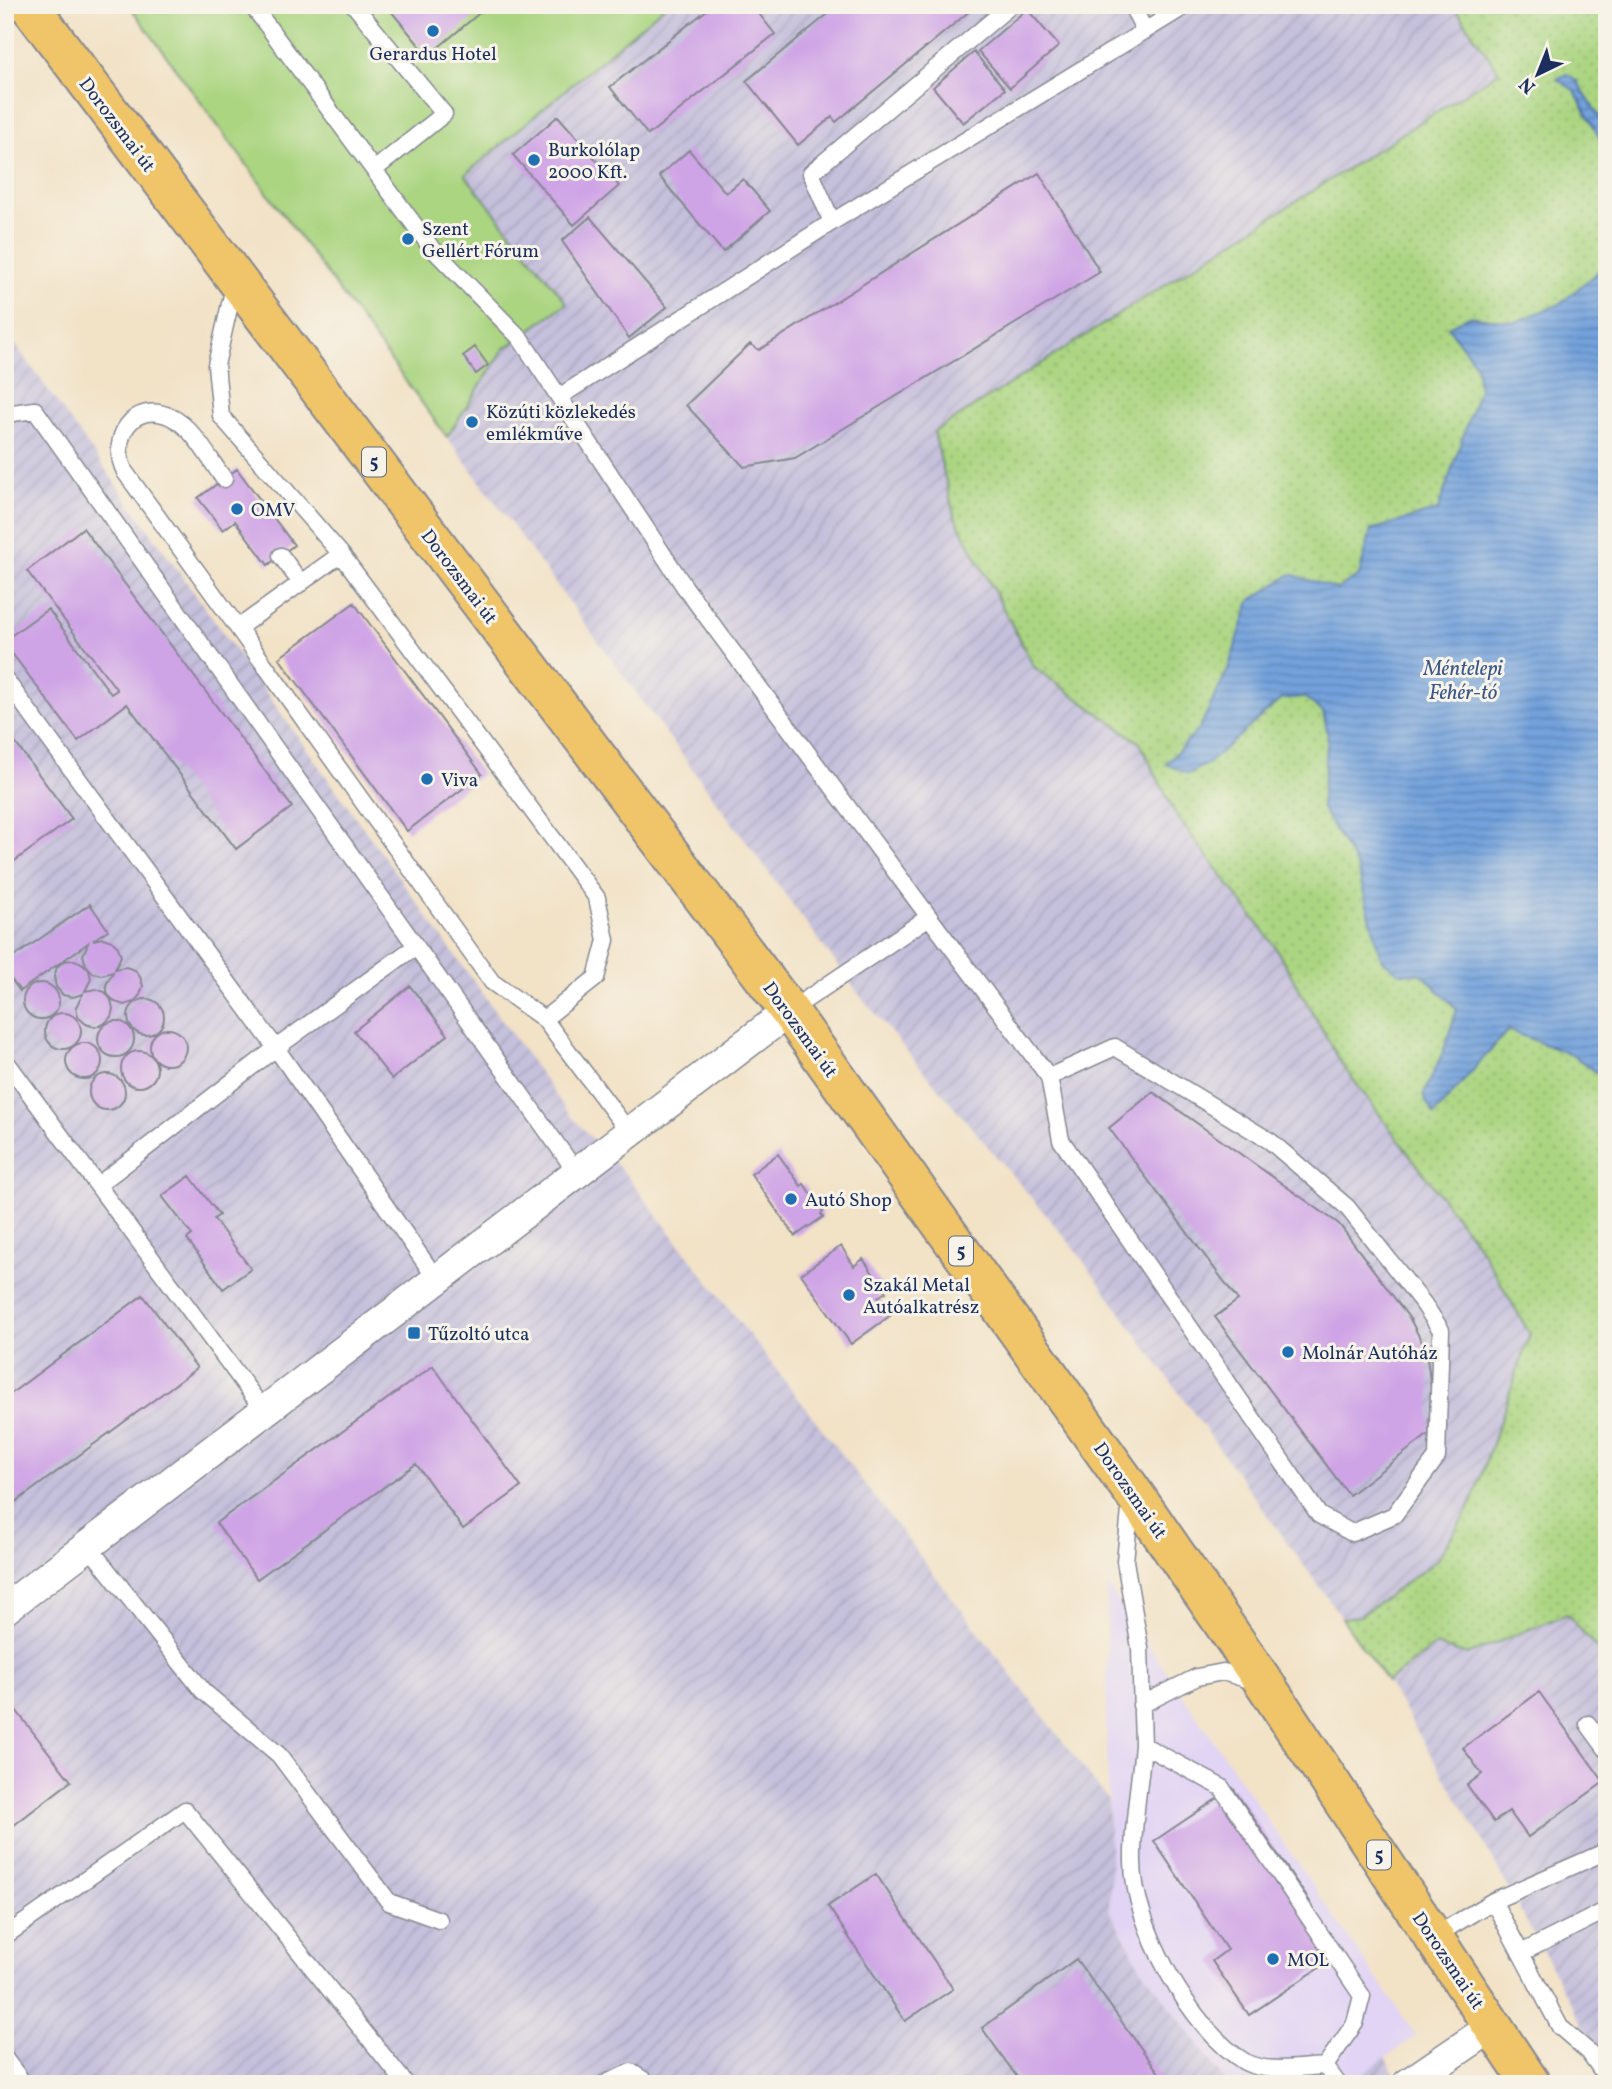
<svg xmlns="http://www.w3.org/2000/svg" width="1612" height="2089" font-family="Vollkorn,serif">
  <defs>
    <pattern id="industrial-furrows" width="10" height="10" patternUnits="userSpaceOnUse" patternTransform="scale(1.75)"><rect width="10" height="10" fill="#c5c0db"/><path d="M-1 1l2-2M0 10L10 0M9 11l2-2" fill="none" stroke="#a9a5be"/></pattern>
    <pattern id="grass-dots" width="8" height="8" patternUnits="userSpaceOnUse" patternTransform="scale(1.75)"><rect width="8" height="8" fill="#abd581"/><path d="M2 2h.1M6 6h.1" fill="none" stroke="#93b772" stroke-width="1.8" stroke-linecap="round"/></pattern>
    <pattern id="water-rules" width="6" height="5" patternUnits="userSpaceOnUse" patternTransform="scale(1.75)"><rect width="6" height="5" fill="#73a2dc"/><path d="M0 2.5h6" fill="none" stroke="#5e84b6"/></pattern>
  </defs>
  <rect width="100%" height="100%" fill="#f7f3e8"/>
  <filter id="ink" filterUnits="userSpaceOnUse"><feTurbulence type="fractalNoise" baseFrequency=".0143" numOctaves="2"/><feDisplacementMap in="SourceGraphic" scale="14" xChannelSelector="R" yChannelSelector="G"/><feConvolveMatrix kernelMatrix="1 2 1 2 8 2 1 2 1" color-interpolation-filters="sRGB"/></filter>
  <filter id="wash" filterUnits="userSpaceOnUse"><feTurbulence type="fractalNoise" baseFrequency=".00686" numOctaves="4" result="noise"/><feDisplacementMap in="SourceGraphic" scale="28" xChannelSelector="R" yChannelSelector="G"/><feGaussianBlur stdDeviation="1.57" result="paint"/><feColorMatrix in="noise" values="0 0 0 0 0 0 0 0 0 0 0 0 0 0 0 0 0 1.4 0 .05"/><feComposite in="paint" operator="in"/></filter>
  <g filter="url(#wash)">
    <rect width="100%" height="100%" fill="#f2e2c6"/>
    <path fill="#e1d4f4" d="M 1107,1585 L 1416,2036 L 1350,2084 L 1228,2084 L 1142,1969 L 1109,1910 L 1111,1873 L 1106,1720 Z"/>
    <path fill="url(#industrial-furrows)" d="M 666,5 L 1453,5 L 1499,72 L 934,432 L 1034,667 L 1140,743 L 1176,815 L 1274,945 L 1343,1066 L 1482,1251 L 1530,1334 L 1470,1507 L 1436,1561 L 1360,1616 L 1342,1618 L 1074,1248 L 861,997 L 447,437 L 504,349 L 566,303 L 465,175 Z
      M 5,330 L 570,1115 L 627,1176 L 1108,1800 L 1111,1873 L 1109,1910 L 1142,1969 L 1228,2084 L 5,2084 Z
      M 1567,1614 L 1607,1660 L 1607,2063 L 1585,2029 L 1480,1836 L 1387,1682 L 1436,1645 L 1467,1655 Z
      M 1385,2057 L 1401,2084 L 1350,2084 Z"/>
    <path fill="url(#grass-dots)" stroke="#638270" stroke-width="2" d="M 1453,5 L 1607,5 L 1607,1660 L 1567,1614 L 1467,1655 L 1436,1645 L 1387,1682 L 1342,1618 L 1360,1616 L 1436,1561 L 1470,1507 L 1530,1334 L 1482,1251 L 1343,1066 L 1274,945 L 1176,815 L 1140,743 L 1034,667 L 954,515 L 934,432 L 1499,72 Z"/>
    <path fill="#abd581" stroke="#638270" stroke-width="2" d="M 129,5 L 666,5 L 465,175 L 567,303 L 504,349 L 447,437 Z"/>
    <path fill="url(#water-rules)" stroke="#47689d" stroke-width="2" d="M 1567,74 L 1576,80 L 1607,129 L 1607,153 L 1575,91 L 1557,79 Z
      M 1607,264 L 1607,1080 L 1574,1056 L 1508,1030 L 1434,1115 L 1423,1096 L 1443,1052 L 1457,1009 L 1422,974 L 1399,973 L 1381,958 L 1357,867 L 1321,807 L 1328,736 L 1323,712 L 1304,697 L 1281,699 L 1209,763 L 1188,774 L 1166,764 L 1199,729 L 1228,669 L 1250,601 L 1291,574 L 1337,589 L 1359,576 L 1371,530 L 1438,510 L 1479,389 L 1476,365 L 1448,327 L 1469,316 L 1515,322 L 1560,304 Z"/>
    <g id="blocks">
      <path fill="#cfa4e6" d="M 386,5 L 489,5 L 428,56 Z
        M 713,5 L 752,5 L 775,34 L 648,135 L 610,87 Z
        M 839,5 L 977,5 L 836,122 L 832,117 L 798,145 L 746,81 Z
        M 1027,9 L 1059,46 L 1010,88 L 978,51 Z
        M 974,52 L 1005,89 L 963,123 L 933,87 Z
        M 558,116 L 619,186 L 574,225 L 513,155 Z
        M 689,150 L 726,193 L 743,179 L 770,211 L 723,252 L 659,176 Z
        M 1039,173 L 1100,272 L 795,458 L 744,467 L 686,405 L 750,344 L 759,350 Z
        M 590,217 L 667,307 L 629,338 L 562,241 Z
        M 475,347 L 488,365 L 476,374 L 463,356 Z
        M 237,469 L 294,545 L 268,565 L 235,521 L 223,530 L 198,498 Z
        M 83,528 L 292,807 L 236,849 L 127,704 L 78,741 L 5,644 L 5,640 L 48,609 L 111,694 L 117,690 L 27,571 Z
        M 354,603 L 482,774 L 407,831 L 279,658 Z
        M 5,729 L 72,819 L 5,868 Z
        M 90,904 L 108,930 L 93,940 L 103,938 L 112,941 L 118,947 L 121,956 L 115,969 L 126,967 L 135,970 L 140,977 L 143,986 L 140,995 L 134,1002 L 124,1005 L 115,1002 L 108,995 L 106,985 L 113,972 L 102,975 L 93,973 L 86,965 L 83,955 L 88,943 L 20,991 L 5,971 L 5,963 Z
        M 74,960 L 82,963 L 89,970 L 91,979 L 85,991 L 96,989 L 105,992 L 111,1000 L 113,1009 L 111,1017 L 104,1024 L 95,1027 L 86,1024 L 78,1017 L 76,1007 L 83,994 L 73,997 L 63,995 L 56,987 L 54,977 L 57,967 L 64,961 Z
        M23 1001a18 18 0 1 1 36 0a18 18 0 1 1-36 0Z
        M 410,986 L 448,1035 L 392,1079 L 354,1031 Z
        M128 1017a18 18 0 1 1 36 0a18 18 0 1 1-36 0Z
        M45 1031a18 18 0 1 1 36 0a18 18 0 1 1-36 0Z
        M98 1039a18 18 0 1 1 36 0a18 18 0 1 1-36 0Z
        M150 1047a18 18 0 1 1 36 0a18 18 0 1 1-36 0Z
        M66 1061a18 18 0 1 1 36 0a18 18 0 1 1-36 0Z
        M121 1069a18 18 0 1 1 36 0a18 18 0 1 1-36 0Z
        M89 1092a18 18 0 1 1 36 0a18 18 0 1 1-36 0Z
        M 1153,1092 L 1339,1224 L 1410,1319 L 1426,1350 L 1431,1388 L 1429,1434 L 1349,1495 L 1215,1317 L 1238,1300 L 1109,1128 Z
        M 778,1154 L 801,1186 L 804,1184 L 823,1212 L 821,1214 L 823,1217 L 795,1236 L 751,1174 Z
        M 190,1176 L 219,1215 L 214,1219 L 251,1269 L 223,1289 L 187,1239 L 192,1235 L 162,1196 Z
        M 841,1246 L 854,1266 L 863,1259 L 886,1292 L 878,1297 L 891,1315 L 851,1344 L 801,1274 Z
        M 143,1295 L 197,1368 L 5,1510 L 5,1398 Z
        M 433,1366 L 521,1487 L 463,1529 L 416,1464 L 257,1579 L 216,1523 Z
        M 1539,1692 L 1604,1782 L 1528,1837 L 1509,1811 L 1494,1822 L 1467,1785 L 1482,1774 L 1463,1748 Z
        M 5,1696 L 71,1781 L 5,1832 Z
        M 1233,1788 L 1310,1902 L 1301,1908 L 1334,1958 L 1249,2015 L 1212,1961 L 1227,1950 L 1154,1841 Z
        M 876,1874 L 953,1989 L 905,2021 L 828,1906 Z
        M 1076,1959 L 1167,2084 L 1022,2084 L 982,2028 Z"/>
    </g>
  </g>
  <g filter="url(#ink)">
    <use href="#blocks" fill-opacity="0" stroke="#868892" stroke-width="2"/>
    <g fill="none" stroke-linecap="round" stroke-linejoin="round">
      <g stroke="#868892" stroke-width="19">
        <path id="lane" d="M 252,5 L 430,246 L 520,338 L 684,586 L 929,917 L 789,1011
          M 354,5 L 444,114 L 374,170
          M 1126,5 L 1132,6 L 1145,31
          M 832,222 L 811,173 L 1011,5
          M 235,282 L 216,365 L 221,416 L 341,554 L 597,898 L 606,940 L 596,978 L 544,1019
          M 559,397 L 832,222 L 1187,5
          M 5,414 L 35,410 L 577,1173
          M 224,479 C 209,459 194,428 171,417 C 134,399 108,438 125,472 L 238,628
          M 341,554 L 238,628 L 492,982 L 544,1019 L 629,1132
          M 281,556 L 301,583
          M 5,679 L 276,1048 L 98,1185
          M 929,917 L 1049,1077 L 1061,1140 L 1319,1515 L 1352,1533 L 1394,1515 L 1437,1457 L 1441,1330 L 1423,1303 L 1347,1207 L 1270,1141 L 1115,1047 L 1049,1077
          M 416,946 L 276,1048 L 437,1280
          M 5,1060 L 265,1412
          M 1131,1500 L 1125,1561 L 1140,1648 L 1143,1745 L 1221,1787 L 1362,1996 L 1355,2023 L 1325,2066 L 1338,2084
          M 89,1547 L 203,1691 L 279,1755 L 389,1902 L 439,1920
          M 1141,1705 L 1197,1677 L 1223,1672 L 1256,1682
          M 1588,1724 L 1607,1750
          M 1143,1745 C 1140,1783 1132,1824 1133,1862 C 1133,1925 1191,2030 1245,2062 C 1267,2074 1301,2067 1325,2066
          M 1493,1901 L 1560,2027 L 1589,2052 L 1607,2078
          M 5,1936 L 185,1810 L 406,2084
          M 1433,1937 L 1493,1901 L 1607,1851
          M 1521,1953 L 1607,1910
          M 5,2059 L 24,2084
          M 604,2084 L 631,2072 L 650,2084"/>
      </g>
      <g stroke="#868892" stroke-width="33">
        <path id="street" d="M 5,1609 L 789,1011
          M 1408,2084 L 1493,2026"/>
      </g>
      <g stroke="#868892" stroke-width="42">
        <path id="primary" d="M 29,5 L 789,1011 L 1132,1491 L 1265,1684 L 1531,2084"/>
      </g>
      <use href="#lane" stroke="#fff" stroke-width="16"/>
      <use href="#street" stroke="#fff" stroke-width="30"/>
      <use href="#primary" stroke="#f0c469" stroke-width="38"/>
    </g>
  </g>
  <g fill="#1f6fb2" stroke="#f7f3e8" stroke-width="2.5">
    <circle cx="433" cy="31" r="7"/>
    <circle cx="534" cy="160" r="7"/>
    <circle cx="408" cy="239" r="7"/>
    <circle cx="472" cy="422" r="7"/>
    <circle cx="237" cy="509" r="7"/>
    <circle cx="427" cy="779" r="7"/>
    <circle cx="791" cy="1199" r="7"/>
    <circle cx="849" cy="1295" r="7"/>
    <rect x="407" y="1326" width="14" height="14" rx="3.5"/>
    <circle cx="1288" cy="1352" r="7"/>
    <circle cx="1273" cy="1959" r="7"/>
  </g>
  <g text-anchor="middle" stroke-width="6" stroke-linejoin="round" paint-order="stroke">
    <g fill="#f7f3e8" stroke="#5d6a87" stroke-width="2">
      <rect x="362" y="447.5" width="24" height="29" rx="5"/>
      <rect x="949" y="1236.5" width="24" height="29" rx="5"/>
      <rect x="1367" y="1840.5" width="24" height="29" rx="5"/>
    </g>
    <g font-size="18" font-weight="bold" fill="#1b2f5e">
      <text x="374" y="468">5</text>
      <text x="961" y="1257">5</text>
      <text x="1379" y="1861">5</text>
    </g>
    <g font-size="19" fill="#1b2f5e" stroke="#f7f3e8" text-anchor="start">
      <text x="433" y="60" text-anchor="middle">Gerardus Hotel</text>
      <text x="548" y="156">Burkolólap<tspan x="548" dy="22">2000 Kft.</tspan></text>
      <text x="422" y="235">Szent<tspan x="422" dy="22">Gellért Fórum</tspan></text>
      <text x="486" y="418">Közúti közlekedés<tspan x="486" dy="22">emlékműve</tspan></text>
      <text x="251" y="516">OMV</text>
      <text x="441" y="786">Viva</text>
      <text x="805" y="1206">Autó Shop</text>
      <text x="863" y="1291">Szakál Metal<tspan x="863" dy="22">Autóalkatrész</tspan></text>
      <text x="428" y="1340">Tűzoltó utca</text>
      <text x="1302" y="1359">Molnár Autóház</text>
      <text x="1287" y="1966">MOL</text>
    </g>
    <g font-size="19" fill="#1b2f5e" stroke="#f7f3e8">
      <text transform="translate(118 124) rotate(53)" y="7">Dorozsmai út</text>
      <text transform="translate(460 576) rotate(53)" y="7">Dorozsmai út</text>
      <text transform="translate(801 1029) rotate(54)" y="7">Dorozsmai út</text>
      <text transform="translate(1131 1490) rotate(55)" y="7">Dorozsmai út</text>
      <text transform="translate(1449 1960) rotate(56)" y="7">Dorozsmai út</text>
    </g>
    <g font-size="21" font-style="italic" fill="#3a578a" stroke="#f7f3e8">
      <text x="1463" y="675">Méntelepi<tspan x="1463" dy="24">Fehér-tó</tspan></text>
    </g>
  </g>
  <rect width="1612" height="2089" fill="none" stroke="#f7f3e8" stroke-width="28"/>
  <g transform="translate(1538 74) rotate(223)" stroke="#f7f3e8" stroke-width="5" paint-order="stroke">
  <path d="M0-5L12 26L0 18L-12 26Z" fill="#1b2f5e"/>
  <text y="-10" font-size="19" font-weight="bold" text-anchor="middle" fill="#1b2f5e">N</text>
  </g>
</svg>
